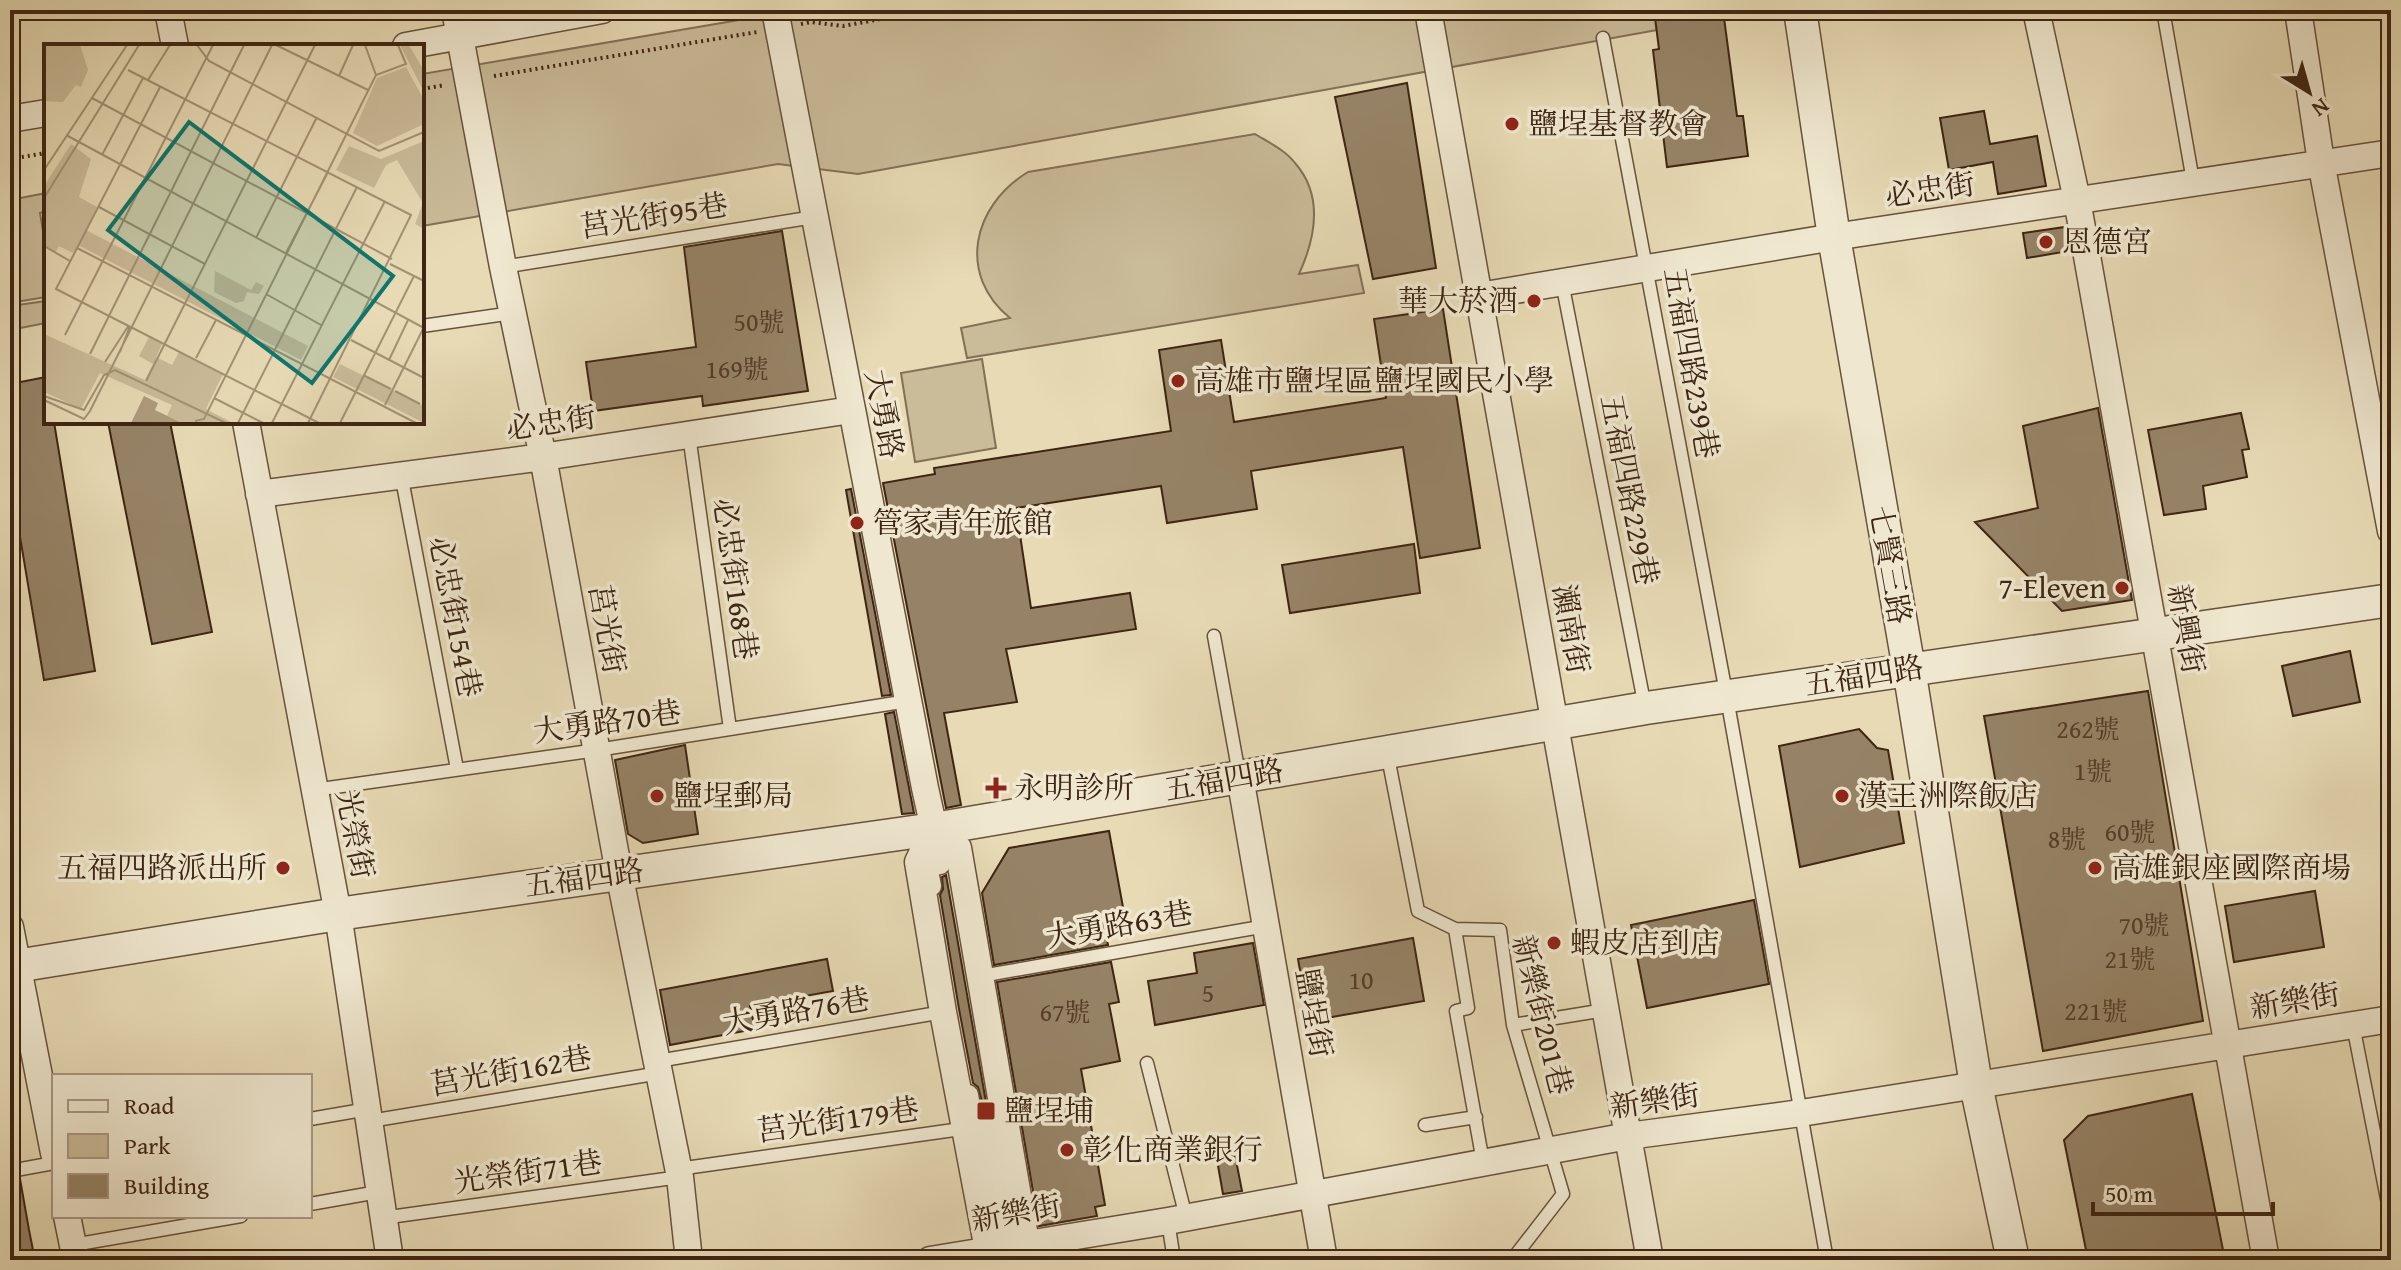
<svg xmlns="http://www.w3.org/2000/svg" width="2401" height="1270" font-family="'Gentium Book Plus','Noto Serif TC',serif">
  <rect width="100%" height="100%" fill="#e7dab5"/>
  <filter id="stains"><feTurbulence type="fractalNoise" baseFrequency=".0025" numOctaves="4"/><feColorMatrix values="0 0 0 0 .2 0 0 0 0 .09 0 0 0 0 .02 0 0 0 .5 -.17"/></filter>
  <radialGradient id="worn" r=".72"><stop offset=".6" stop-color="#630" stop-opacity="0"/><stop offset="1" stop-color="#630" stop-opacity=".3"/></radialGradient>
  <path fill="#cabb99" stroke="#847056" stroke-width="2" d="M 798,10 L 1768,10 L 858,174 L 778,164 L 422,226 L 422,74 Z
    M 1255,134 C 1268,142 1285,150 1295,163 C 1324,196 1315,239 1299,274 L 1358,265 L 1364,293 L 967,358 L 961,328 L 1010,318 C 957,275 972,206 1028,172 Z
    M 46,193 L 46,211 L 40,213 L 46,249 L 46,297 L 10,303 L 10,200 Z
    M 46,301 L 46,323 L 10,330 L 10,306 Z
    M 982,359 L 996,448 L 915,462 L 901,373 Z"/>
  <path fill="#968367" stroke="#3e2513" stroke-width="2" d="M 1654,10 L 1723,10 L 1737,116 L 1743,116 L 1748,156 L 1667,167 L 1653,50 L 1659,49 Z
    M 1407,83 L 1436,268 L 1373,279 L 1335,97 Z
    M 1984,111 L 1990,144 L 2037,136 L 2046,186 L 1998,194 L 1993,162 L 1949,170 L 1940,118 Z
    M 2065,227 L 2069,251 L 2027,258 L 2023,233 Z
    M 782,231 L 808,391 L 703,406 L 702,396 L 593,411 L 586,362 L 696,347 L 684,247 Z
    M 1443,309 L 1480,548 L 1420,558 L 1403,447 L 1251,471 L 1257,509 L 1167,523 L 1161,486 L 1016,508 L 1031,608 L 1130,593 L 1136,629 L 1006,649 L 1017,702 L 944,713 L 961,805 L 946,808 L 883,483 L 935,474 L 934,468 L 1171,431 L 1159,350 L 1221,340 L 1234,422 L 1386,398 L 1374,319 Z
    M 46,377 L 46,422 L 54,422 L 95,671 L 44,680 L 10,477 L 10,384 Z
    M 2098,408 L 2132,600 L 2062,611 L 1975,522 L 2038,508 L 2023,426 Z
    M 2241,413 L 2249,449 L 2242,450 L 2247,477 L 2203,486 L 2206,509 L 2164,515 L 2148,430 Z
    M 108,422 L 170,422 L 212,632 L 152,644 Z
    M 851,489 L 891,695 L 882,696 L 846,490 Z
    M 1414,544 L 1420,593 L 1290,613 L 1282,565 Z
    M 2350,651 L 2360,702 L 2293,716 L 2282,666 Z
    M 2148,691 L 2203,1021 L 2043,1051 L 1984,716 Z
    M 894,712 L 914,813 L 902,814 L 885,714 Z
    M 1859,729 L 1877,748 L 1888,750 L 1904,843 L 1800,867 L 1779,746 Z
    M 685,745 L 698,834 L 643,843 L 628,834 L 615,760 Z
    M 1109,831 L 1127,929 L 1106,934 L 1108,945 L 994,965 L 982,893 L 1009,848 Z
    M 946,875 L 986,1102 L 982,1102 L 978,1087 L 973,1083 L 959,1009 L 940,895 L 943,889 L 942,877 Z
    M 2315,891 L 2324,947 L 2234,962 L 2225,906 Z
    M 1754,900 L 1769,984 L 1647,1008 L 1631,925 Z
    M 1413,938 L 1424,1001 L 1309,1021 L 1298,959 Z
    M 1253,943 L 1264,1005 L 1155,1025 L 1148,981 L 1197,973 L 1194,953 Z
    M 827,959 L 833,991 L 750,1006 L 755,1029 L 670,1045 L 660,990 Z
    M 1111,962 L 1119,1002 L 1109,1004 L 1120,1061 L 1081,1069 L 1105,1205 L 1095,1207 L 1097,1216 L 1039,1226 L 997,982 Z
    M 2192,1094 L 2225,1260 L 2088,1260 L 2064,1140 L 2088,1116 Z
    M 1234,1150 L 1242,1191 L 1223,1194 L 1217,1160 Z
    M 20,1179 L 29,1230 L 35,1260 L 10,1260 L 10,1180 Z"/>
  <g fill="none" stroke-linecap="round" stroke-linejoin="round">
    <g stroke="#68523c" stroke-width="15">
      <path id="service" d="M 2163,10 L 2193,181
        M 1603,38 L 1727,698 L 1827,1260
        M 503,267 L 814,217
        M 1562,282 L 1645,707
        M 422,326 L 513,313
        M 689,435 L 730,729
        M 401,474 L 457,769
        M 1214,636 L 1239,774
        M 1387,752 L 1418,911 L 1455,929 L 1468,1008 L 1456,1011 L 1483,1162
        M 314,790 L 597,750 L 908,701
        M 1455,929 L 1500,930 L 1513,1025 L 1563,1194 L 1512,1260
        M 981,976 L 1266,926
        M 1513,1025 L 1605,1010
        M 2353,1025 L 2391,1219
        M 658,1061 L 943,1012
        M 1147,1063 L 1186,1217
        M 310,1119 L 368,1109
        M 370,1121 L 660,1073
        M 1425,1125 L 1476,1117
        M 678,1169 L 968,1128
        M 10,1171 L 54,1163
        M 310,1204 L 378,1192
        M 382,1218 L 680,1177
        M 1168,1221 L 1174,1260
        M 73,1245 L 241,1216"/>
    </g>
    <g stroke="#68523c" stroke-width="23">
      <path id="pedestrian" d="M 931,886 L 927,866 L 940,864 L 934,829
        M 968,1095 L 972,1118 L 985,1115 L 1011,1260"/>
    </g>
    <g stroke="#68523c" stroke-width="29">
      <path id="minor" d="M 168,10 L 175,46
        M 455,10 L 503,267 L 543,457 L 619,873 L 680,1177 L 689,1260
        M 775,10 L 925,788 L 934,829 L 958,848 L 1029,1260
        M 1428,10 L 1650,1260
        M 2036,10 L 2077,200 L 2266,1260
        M 2298,10 L 2321,162 L 2391,531
        M 406,46 L 602,10
        M 10,119 L 46,113
        M 1479,296 L 1834,237 L 2391,153
        M 246,422 L 338,914 L 390,1260
        M 259,494 L 543,457 L 851,410
        M 1240,777 L 1324,1260
        M 934,829 L 918,862 L 943,1012 L 990,1260
        M 10,927 L 54,1153
        M 67,1216 L 76,1260
        M 930,1260 L 1168,1221 L 1628,1136 L 1801,1113 L 2391,1019"/>
    </g>
    <g stroke="#68523c" stroke-width="35">
      <path id="tertiary" d="M 1800,10 L 1834,237 L 1909,669 L 1976,1085 L 2013,1260
        M 10,967 L 338,914 L 934,829 L 1646,708 L 2391,600"/>
    </g>
    <path stroke="#3e2513" stroke-width="4" stroke-dasharray="2 4" stroke-linecap="butt" d="M 801,24 L 811,22 L 843,26 L 929,10
      M 494,76 L 757,32
      M 422,89 L 445,85
      M 10,159 L 46,153"/>
    <use href="#service" stroke="#efe7cf" stroke-width="12"/>
    <use href="#pedestrian" stroke="#efe7cf" stroke-width="20"/>
    <use href="#minor" stroke="#efe7cf" stroke-width="26"/>
    <use href="#tertiary" stroke="#efe7cf" stroke-width="32"/>
  </g>
  <g fill="#8f2418" stroke="#efe7cf" stroke-width="3">
    <circle cx="1512" cy="124" r="8"/>
    <circle cx="2046" cy="242" r="8"/>
    <circle cx="1534" cy="301" r="8"/>
    <circle cx="1178" cy="381" r="8"/>
    <circle cx="857" cy="523" r="8"/>
    <circle cx="2122" cy="588" r="8"/>
    <path d="M992 776h8v8h8v8h-8v8h-8v-8h-8v-8h8z"/>
    <circle cx="657" cy="796" r="8"/>
    <circle cx="1842" cy="796" r="8"/>
    <circle cx="283" cy="868" r="8"/>
    <circle cx="2095" cy="868" r="8"/>
    <circle cx="1554" cy="943" r="8"/>
    <rect x="976" y="1101" width="20" height="20" rx="4"/>
    <circle cx="1067" cy="1150" r="8"/>
  </g>
  <g text-anchor="middle" stroke-width="7" stroke-linejoin="round" paint-order="stroke">
    <g font-size="26" fill="#543c28">
      <text x="759" y="331">50號</text>
      <text x="737" y="378">169號</text>
      <text x="2088" y="738">262號</text>
      <text x="2093" y="780">1號</text>
      <text x="2130" y="841">60號</text>
      <text x="2067" y="848">8號</text>
      <text x="2144" y="934">70號</text>
      <text x="2130" y="968">21號</text>
      <text x="1361" y="989">10</text>
      <text x="1208" y="1002">5</text>
      <text x="2096" y="1020">221號</text>
      <text x="1065" y="1021">67號</text>
    </g>
    <g font-size="30" fill="#3e2513" stroke="#efe7cf" text-anchor="start">
      <text x="1528" y="134">鹽埕基督教會</text>
      <text x="2062" y="252">恩德宮</text>
      <text x="1518" y="311" text-anchor="end">華大菸酒</text>
      <text x="1194" y="391">高雄市鹽埕區鹽埕國民小學</text>
      <text x="873" y="533">管家青年旅館</text>
      <text x="2106" y="598" text-anchor="end">7-Eleven</text>
      <text x="1014" y="798">永明診所</text>
      <text x="673" y="806">鹽埕郵局</text>
      <text x="1858" y="806">漢王洲際飯店</text>
      <text x="267" y="878" text-anchor="end">五福四路派出所</text>
      <text x="2111" y="878">高雄銀座國際商場</text>
      <text x="1570" y="953">蝦皮店到店</text>
      <text x="1004" y="1121">鹽埕埔</text>
      <text x="1083" y="1160">彰化商業銀行</text>
    </g>
    <g font-size="30" fill="#3e2513" stroke="#efe7cf">
      <text transform="translate(1930 190) rotate(-8)" y="10">必忠街</text>
      <text transform="translate(654 216) rotate(-9)" y="10">莒光街95巷</text>
      <text transform="translate(1691 363) rotate(80)" y="10">五福四路239巷</text>
      <text transform="translate(884 414) rotate(79)" y="10">大勇路</text>
      <text transform="translate(551 423) rotate(-8)" y="10">必忠街</text>
      <text transform="translate(1629 490) rotate(79)" y="10">五福四路229巷</text>
      <text transform="translate(1890 565) rotate(80)" y="10">七賢三路</text>
      <text transform="translate(735 579) rotate(82)" y="10">必忠街168巷</text>
      <text transform="translate(455 617) rotate(79)" y="10">必忠街154巷</text>
      <text transform="translate(607 629) rotate(80)" y="10">莒光街</text>
      <text transform="translate(1571 629) rotate(80)" y="10">瀨南街</text>
      <text transform="translate(2186 629) rotate(80)" y="10">新興街</text>
      <text transform="translate(1864 676) rotate(-9)" y="10">五福四路</text>
      <text transform="translate(607 722) rotate(-8)" y="10">大勇路70巷</text>
      <text transform="translate(1224 780) rotate(-10)" y="10">五福四路</text>
      <text transform="translate(355 834) rotate(79)" y="10">光榮街</text>
      <text transform="translate(584 878) rotate(-8)" y="10">五福四路</text>
      <text transform="translate(1119 925) rotate(-10)" y="10">大勇路63巷</text>
      <text transform="translate(2295 1001) rotate(-9)" y="10">新樂街</text>
      <text transform="translate(796 1011) rotate(-10)" y="10">大勇路76巷</text>
      <text transform="translate(1314 1013) rotate(80)" y="10">鹽埕街</text>
      <text transform="translate(1542 1015) rotate(76)" y="10">新樂街201巷</text>
      <text transform="translate(511 1071) rotate(-10)" y="10">莒光街162巷</text>
      <text transform="translate(1655 1101) rotate(-8)" y="10">新樂街</text>
      <text transform="translate(838 1120) rotate(-8)" y="10">莒光街179巷</text>
      <text transform="translate(528 1172) rotate(-8)" y="10">光榮街71巷</text>
      <text transform="translate(1016 1213) rotate(-10)" y="10">新樂街</text>
    </g>
  </g>
  <g transform="translate(44 44)">
    <rect width="380" height="380" fill="#e7dab5"/>
    <path d="M 0,1 L 36,1 L 44,26 L 37,43 L 32,41 L 19,58 L 0,57 ZM 356,1 L 365,1 L 380,27 L 380,48 ZM 362,23 L 380,56 L 380,80 L 333,102 L 309,89 L 333,34 ZM 380,97 L 380,185 L 371,180 L 379,159 L 353,116 L 342,121 L 330,144 L 292,126 L 305,102 L 337,115 ZM 27,100 L 47,115 L 35,153 L 53,163 L 42,186 L 264,302 L 257,316 L 34,201 L 29,209 L 15,202 L 11,209 L 0,203 L 0,142 ZM 171,227 L 207,246 L 212,238 L 220,242 L 215,250 L 203,248 L 200,257 L 192,259 L 170,248 ZM 0,290 L 101,336 L 109,320 L 95,312 L 105,293 L 118,300 L 112,313 L 128,321 L 135,308 L 179,330 L 162,365 L 189,379 L 138,379 L 123,372 L 128,361 L 56,329 L 37,365 L 7,351 L 0,348 ZM 296,320 L 380,362 L 380,379 L 289,333 Z" fill="#cabb99"/>
    <path d="M 100,352 L 114,359 L 111,366 L 138,379 L 87,379 Z" fill="#ae9c7e"/>
    <path fill="none" stroke="#a39274" stroke-width="2" d="M 153,1 L 165,17 L 335,107 L 380,88M 232,1 L 324,46M 321,1 L 332,31M 84,26 L 367,171 L 264,379M 295,32 L 309,1M 104,36 L 126,1M 116,43 L 12,245 L 275,379M 48,54 L 348,215M 22,91 L 380,284M 58,111 L 99,34M 0,126 L 83,1M 0,154 L 95,1M 55,163 L 161,220M 212,194 L 273,73M 0,202 L 26,217M 33,204 L 372,379M 242,209 L 283,130M 346,220 L 380,237M 222,250 L 277,281M 21,291 L 169,1M 307,296 L 380,334M 76,308 L 86,282M 46,310 L 200,1M 152,314 L 172,276M 345,316 L 364,276M 61,318 L 85,281M 319,331 L 347,345M 102,337 L 271,1M 351,347 L 376,360M 0,352 L 40,366 L 60,331 L 71,326 L 182,379M 170,354 L 219,379M 0,356 L 40,375 L 46,367 L 228,1M 341,361 L 380,283M 151,377 L 160,375 L 332,31 L 362,20 L 354,1M 194,379 L 313,143M 228,379 L 341,157M 296,379 L 370,232"/>
    <path fill="#0f766e" fill-opacity="0.15" stroke="#0f766e" stroke-width="4" d="M 145,78 L 349,232 L 268,339 L 64,186 Z"/>
    <rect width="380" height="380" fill="none" stroke="#3e2513" stroke-width="4"/>
  </g>
  <rect width="2401" height="1270" fill="none" stroke="#e7dab5" stroke-width="40"/>
  <rect x="12" y="12" width="2377" height="1246" fill="none" stroke="#3e2513" stroke-width="4"/>
  <rect x="20" y="20" width="2361" height="1230" fill="none" stroke="#3e2513" stroke-width="2"/>
  <rect x="52" y="1074" width="260" height="144" fill="#efe7cf" stroke="#a89984" stroke-width="2"/>
  <rect x="68" y="1100" width="40" height="12" fill="#efe7cf" stroke="#a89984" stroke-width="2"/>
  <text x="124" y="1114" font-size="24" fill="#3e2513">Road</text>
  <rect x="68" y="1134" width="40" height="24" fill="#cabb99" stroke="#a89984" stroke-width="2"/>
  <text x="124" y="1154" font-size="24" fill="#3e2513">Park</text>
  <rect x="68" y="1174" width="40" height="24" fill="#968367" stroke="#a89984" stroke-width="2"/>
  <text x="124" y="1194" font-size="24" fill="#3e2513">Building</text>
  <g transform="translate(2309 92) rotate(143)" stroke="#efe7cf" stroke-width="6" paint-order="stroke">
  <path d="M0-6L14 30L0 20L-14 30Z" fill="#3e2513"/>
  <text y="-12" font-size="22" font-weight="bold" text-anchor="middle" fill="#3e2513">N</text>
  </g>
  <path d="M2093 1202v12h180v-12" fill="none" stroke="#3e2513" stroke-width="4"/>
  <text x="2105" y="1202" font-size="24" fill="#3e2513" stroke="#efe7cf" stroke-width="6" paint-order="stroke">50 m</text>
  <rect width="100%" height="100%" filter="url(#stains)"/>
  <rect width="100%" height="100%" fill="url(#worn)"/>
</svg>
